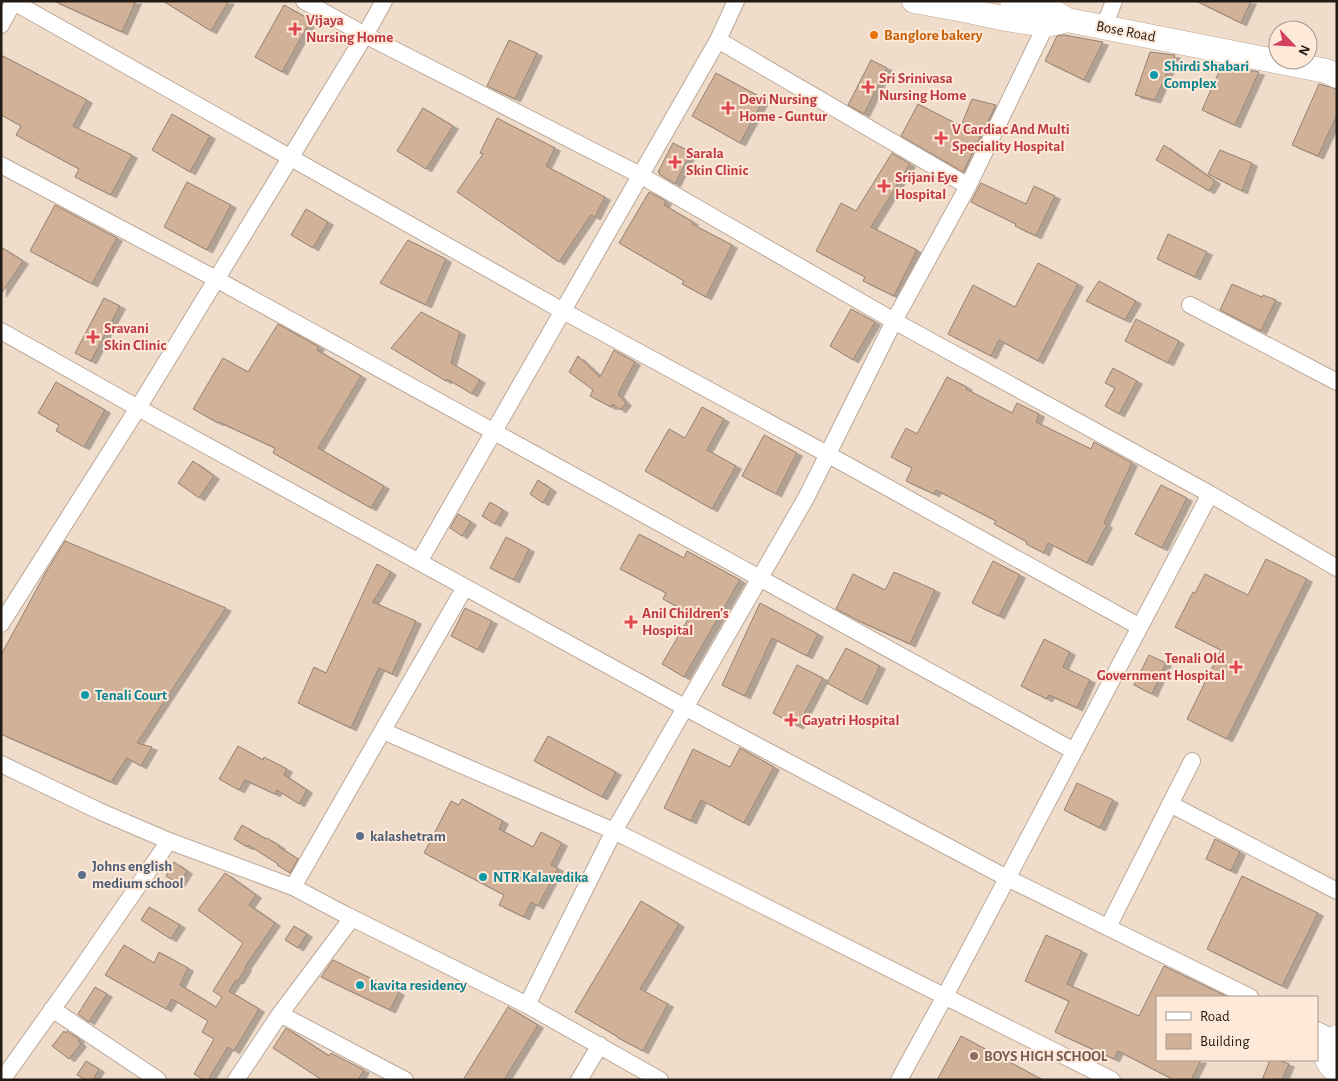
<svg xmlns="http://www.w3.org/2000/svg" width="1338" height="1081" font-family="'Alegreya Sans',sans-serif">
  <defs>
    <filter id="shadow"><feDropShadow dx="5.5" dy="3" stdDeviation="0" flood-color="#0004"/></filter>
  </defs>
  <rect width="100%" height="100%" fill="#f0dccb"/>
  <path fill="#d1b197" stroke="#948172" filter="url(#shadow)" d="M 54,1 L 136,1 L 122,32 Z
    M 163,1 L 229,1 L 211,31 Z
    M 1196,1 L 1251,1 L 1241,23 Z
    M 284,5 L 311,20 L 282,72 L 255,57 Z
    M 1064,35 L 1103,42 L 1084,80 L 1045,61 L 1057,36 Z
    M 509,40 L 537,53 L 515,99 L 487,86 Z
    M 1150,52 L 1175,55 L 1155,100 L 1135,95 Z
    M 1,55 L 87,100 L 73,126 L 132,155 L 111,195 L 75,177 L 79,169 L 16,135 L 21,126 L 1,115 Z
    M 871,60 L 887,68 L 864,114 L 848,105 Z
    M 1222,65 L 1259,72 L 1235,125 L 1202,110 Z
    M 716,73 L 764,99 L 740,143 L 692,116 Z
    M 1319,84 L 1337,89 L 1337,115 L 1318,156 L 1292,145 Z
    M 972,99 L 996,105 L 963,172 L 901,136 L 918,104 L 961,126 Z
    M 423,108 L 453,126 L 426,169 L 397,151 Z
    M 172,114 L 210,136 L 190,172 L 152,150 Z
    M 497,118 L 555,148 L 546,166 L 605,197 L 595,217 L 591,215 L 559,262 L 457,192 L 483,154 L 480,153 Z
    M 673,143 L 691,152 L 675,184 L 659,174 L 660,173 L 658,172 Z
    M 1164,145 L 1215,181 L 1209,191 L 1156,160 Z
    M 1220,150 L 1252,163 L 1242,191 L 1208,174 Z
    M 892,153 L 910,164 L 871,227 L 917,250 L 894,296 L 863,281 L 865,277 L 816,251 L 841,203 L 856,211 Z
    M 187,182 L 231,205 L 207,250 L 164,227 Z
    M 981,183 L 1026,204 L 1034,186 L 1055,196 L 1036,236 L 1015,226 L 1016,224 L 971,202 Z
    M 649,192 L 666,201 L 664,205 L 693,222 L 692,224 L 732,245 L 706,297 L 682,284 L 684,281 L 619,243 Z
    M 55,205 L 117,238 L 92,284 L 30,251 Z
    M 306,209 L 328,222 L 313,248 L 291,235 Z
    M 1168,234 L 1207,252 L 1195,277 L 1157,259 Z
    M 408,240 L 446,259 L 426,305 L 380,283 Z
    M 1,247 L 23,261 L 1,294 Z
    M 1038,263 L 1078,284 L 1038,361 L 999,340 L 991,356 L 948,334 L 973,285 L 1015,307 Z
    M 1099,281 L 1136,301 L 1125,320 L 1086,301 Z
    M 1232,284 L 1262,297 L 1263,295 L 1276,300 L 1261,331 L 1220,310 Z
    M 104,298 L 120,306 L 91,361 L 75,353 Z
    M 851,309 L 875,322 L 853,360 L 830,346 Z
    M 421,312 L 460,332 L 451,363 L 480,380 L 472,394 L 447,379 L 446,381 L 391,348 Z
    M 1136,319 L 1179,341 L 1168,363 L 1125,341 Z
    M 278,324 L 319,347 L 317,350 L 361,376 L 318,448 L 384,486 L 371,508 L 273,453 L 275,448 L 219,422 L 218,423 L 193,409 L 223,358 L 248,372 Z
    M 614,350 L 635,362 L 618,394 L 626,403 L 620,410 L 613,404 L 611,407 L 590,396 L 593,390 L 569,372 L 578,356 L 600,377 Z
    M 1113,368 L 1137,381 L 1119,414 L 1105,406 L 1115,388 L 1105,383 Z
    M 947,377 L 967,387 L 966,389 L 1012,413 L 1017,403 L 1039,414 L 1036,422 L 1091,449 L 1094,442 L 1132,463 L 1104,523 L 1107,525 L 1087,563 L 1048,543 L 1044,553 L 1026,544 L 1027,542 L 994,524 L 996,521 L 936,490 L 934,494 L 906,481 L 912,468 L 891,457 L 906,428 L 917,434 Z
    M 56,382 L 105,410 L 84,447 L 56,431 L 59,425 L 38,413 Z
    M 702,407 L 724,419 L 707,450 L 736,466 L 712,509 L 645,471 L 669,429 L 685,438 Z
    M 764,435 L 797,453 L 776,494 L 742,476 Z
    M 193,461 L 214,476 L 199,498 L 178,483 Z
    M 538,480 L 551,489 L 543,503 L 530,494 Z
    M 1161,485 L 1187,498 L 1162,548 L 1135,534 Z
    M 490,502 L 503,510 L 495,524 L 482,516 Z
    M 458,514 L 471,522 L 462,536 L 450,528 Z
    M 639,534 L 684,558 L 687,551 L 740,580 L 684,677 L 662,664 L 691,614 L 663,599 L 666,593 L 620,569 Z
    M 506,537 L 529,549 L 514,580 L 490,568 Z
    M 65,541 L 226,608 L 137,743 L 152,747 L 141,766 L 127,758 L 111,782 L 1,734 L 1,655 L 46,572 Z
    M 1266,559 L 1307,579 L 1227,739 L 1187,719 L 1221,650 L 1175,627 L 1193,592 L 1195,593 L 1205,574 L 1248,595 Z
    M 993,561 L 1020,575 L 999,616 L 972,603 Z
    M 377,564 L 391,572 L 373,602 L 416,621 L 392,674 L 379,668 L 351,728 L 298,703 L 314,667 L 326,673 L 372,574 Z
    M 894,572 L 935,590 L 910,644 L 859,621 L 836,609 L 853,574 L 885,590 Z
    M 760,603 L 818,634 L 807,656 L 772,638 L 745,696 L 722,685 Z
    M 465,608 L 492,621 L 478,650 L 451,636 Z
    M 1044,639 L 1070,652 L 1063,667 L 1090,680 L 1077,708 L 1049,695 L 1047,699 L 1021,686 Z
    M 846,648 L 880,666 L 862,702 L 827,683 Z
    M 1149,655 L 1166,663 L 1152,694 L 1134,685 Z
    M 797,665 L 823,678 L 798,726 L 773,713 Z
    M 548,736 L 616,772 L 602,797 L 534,761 Z
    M 238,746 L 263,760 L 264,757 L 287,769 L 284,775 L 307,790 L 299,804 L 277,790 L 275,794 L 245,780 L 239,790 L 219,779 Z
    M 740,748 L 774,767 L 744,823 L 701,800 L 691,821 L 664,808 L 693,749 L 730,767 Z
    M 1077,783 L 1113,800 L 1100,828 L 1064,810 Z
    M 462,799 L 503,821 L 499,829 L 533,847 L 541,832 L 562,843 L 551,865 L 558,868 L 538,906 L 531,902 L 524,917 L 499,905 L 504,895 L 424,853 L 451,801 L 459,805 Z
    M 242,825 L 266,839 L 267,838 L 280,846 L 279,847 L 298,859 L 290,873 L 277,865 L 278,864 L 248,845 L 247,847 L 234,839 Z
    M 1215,839 L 1240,852 L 1231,871 L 1206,859 Z
    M 174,862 L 187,871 L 179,884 L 166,876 Z
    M 225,873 L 256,895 L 249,905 L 275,923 L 245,967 L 246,968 L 238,981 L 236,980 L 229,991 L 259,1009 L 234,1051 L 228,1047 L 208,1080 L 204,1080 L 194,1074 L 214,1039 L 202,1032 L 208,1021 L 172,999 L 166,1009 L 105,975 L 124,945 L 154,963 L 159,952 L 188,968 L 180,985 L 216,1007 L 222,997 L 213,991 L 243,943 L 198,910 Z
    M 1242,876 L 1318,913 L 1282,986 L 1207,949 Z
    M 641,901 L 679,924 L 640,989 L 668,1004 L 643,1051 L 618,1038 L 618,1037 L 575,1012 Z
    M 149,907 L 180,925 L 171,939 L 141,920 Z
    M 294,926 L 307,934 L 298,948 L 285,940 Z
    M 1046,935 L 1082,951 L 1067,984 L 1139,1016 L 1164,966 L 1228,997 L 1157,997 L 1157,1060 L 1201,1060 L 1191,1080 L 1174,1080 L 1118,1051 L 1114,1059 L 1055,1032 L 1069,1001 L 1025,981 Z
    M 333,960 L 399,992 L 390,1010 L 321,977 Z
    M 95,987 L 107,994 L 89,1022 L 78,1014 Z
    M 508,1007 L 538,1025 L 504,1080 L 463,1080 Z
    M 286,1028 L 329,1056 L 331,1053 L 364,1070 L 358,1080 L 322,1080 L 273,1048 Z
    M 64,1031 L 66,1033 L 67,1031 L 79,1039 L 78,1041 L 81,1044 L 69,1059 L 52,1046 Z
    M 961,1036 L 1043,1080 L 937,1080 Z
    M 1270,1060 L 1279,1060 L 1289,1064 L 1282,1080 L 1262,1080 Z
    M 86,1061 L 99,1069 L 93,1080 L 86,1080 L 77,1075 Z"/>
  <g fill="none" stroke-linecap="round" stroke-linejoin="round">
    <g stroke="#bca898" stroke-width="18">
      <path id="street" d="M 12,1 L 563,311 L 827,454 L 1140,627
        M 304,1 L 365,35 L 640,175 L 894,321 L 1210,494 L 1337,568
        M 1,25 L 14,1
        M 1104,27 L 1114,1
        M 718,40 L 968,186
        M 1,165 L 216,279 L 1074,751
        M 1190,305 L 1337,382
        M 1,331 L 138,408 L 686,708 L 1007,878 L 1250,997
        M 419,562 L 718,40 L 736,1
        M 1,624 L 138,408 L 365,35 L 384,1
        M 383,731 L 614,831 L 1112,1080
        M 1,764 L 99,811 L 169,841 L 293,887 L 344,914 L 527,1005 L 660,1080
        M 1170,804 L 1337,891
        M 293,887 L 465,587
        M 1108,927 L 1192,761
        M 527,1005 L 614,831 L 806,498 L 894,321 L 968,186 L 1046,25 L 1048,16
        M 52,1009 L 158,1080
        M 280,1014 L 405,1080
        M 1317,1030 L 1333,1038
        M 2,1080 L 74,979 L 169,841
        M 236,1080 L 280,1014 L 352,918
        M 579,1080 L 600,1045
        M 899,1080 L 945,996 L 1210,494"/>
    </g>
    <g stroke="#bca898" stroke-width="25">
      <path id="secondary" d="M 914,1 L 964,10 L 1006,19 L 1046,25 L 1067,20 L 1326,71 L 1337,76
        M 1012,1 L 1048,8 L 1067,20
        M 1337,1037 C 1322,1044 1323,1063 1337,1071"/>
    </g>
    <use href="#street" stroke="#fff" stroke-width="16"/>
    <use href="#secondary" stroke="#fff" stroke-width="24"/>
  </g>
  <g fill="#e0444e" stroke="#fee9d8" stroke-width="2">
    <path d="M292.5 21.5h5v5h5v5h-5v5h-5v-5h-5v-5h5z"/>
    <path d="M865.5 79.5h5v5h5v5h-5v5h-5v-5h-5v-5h5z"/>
    <path d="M725.5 100.5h5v5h5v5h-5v5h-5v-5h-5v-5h5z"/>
    <path d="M938.5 130.5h5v5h5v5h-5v5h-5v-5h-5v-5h5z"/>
    <path d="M672.5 154.5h5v5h5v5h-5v5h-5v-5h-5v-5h5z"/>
    <path d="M881.5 178.5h5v5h5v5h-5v5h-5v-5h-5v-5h5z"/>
    <path d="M90.5 329.5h5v5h5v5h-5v5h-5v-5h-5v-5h5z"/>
    <path d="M628.5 614.5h5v5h5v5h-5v5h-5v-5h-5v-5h5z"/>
    <path d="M1233.5 659.5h5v5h5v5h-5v5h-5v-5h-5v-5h5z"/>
    <path d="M788.5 712.5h5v5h5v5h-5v5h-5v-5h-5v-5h5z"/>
  </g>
  <circle fill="#e8710a" stroke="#fee9d8" stroke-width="2" cx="874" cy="35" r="5"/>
  <g fill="#0f9aa8" stroke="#fee9d8" stroke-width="2">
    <circle cx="1154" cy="75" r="5"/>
    <circle cx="85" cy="695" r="5"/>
    <circle cx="483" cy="877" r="5"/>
    <circle cx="360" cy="985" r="5"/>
  </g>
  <g fill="#5c6f8a" stroke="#fee9d8" stroke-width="2">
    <circle cx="360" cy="836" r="5"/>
    <circle cx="82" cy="875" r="5"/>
  </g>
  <circle fill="#8d6e63" stroke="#fee9d8" stroke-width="2" cx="974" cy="1056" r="5"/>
  <g text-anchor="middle" stroke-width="4" stroke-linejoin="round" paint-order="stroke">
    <g font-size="15" font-weight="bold" fill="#be3a42" stroke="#fee9d8" text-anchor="start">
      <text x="306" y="25">Vijaya<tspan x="306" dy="17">Nursing Home</tspan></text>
      <text x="879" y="83">Sri Srinivasa<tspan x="879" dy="17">Nursing Home</tspan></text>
      <text x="739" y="104">Devi Nursing<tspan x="739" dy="17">Home - Guntur</tspan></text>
      <text x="952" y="134">V Cardiac And Multi<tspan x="952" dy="17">Speciality Hospital</tspan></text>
      <text x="686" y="158">Sarala<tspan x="686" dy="17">Skin Clinic</tspan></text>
      <text x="895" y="182">Srijani Eye<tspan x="895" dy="17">Hospital</tspan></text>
      <text x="104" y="333">Sravani<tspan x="104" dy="17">Skin Clinic</tspan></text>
      <text x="642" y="618">Anil Children's<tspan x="642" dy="17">Hospital</tspan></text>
      <text x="1225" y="663" text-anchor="end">Tenali Old<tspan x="1225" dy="17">Government Hospital</tspan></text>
      <text x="802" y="725">Gayatri Hospital</text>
    </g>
    <g font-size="15" fill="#221b15" stroke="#fee9d8">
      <text transform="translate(1126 31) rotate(11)" y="5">Bose Road</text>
    </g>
    <g font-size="15" font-weight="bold" fill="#c56008" stroke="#fee9d8" text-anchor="start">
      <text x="884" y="40">Banglore bakery</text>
    </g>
    <g font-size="15" font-weight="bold" fill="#0d838f" stroke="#fee9d8" text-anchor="start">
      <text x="1164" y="71">Shirdi Shabari<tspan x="1164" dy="17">Complex</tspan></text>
      <text x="95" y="700">Tenali Court</text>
      <text x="493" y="882">NTR Kalavedika</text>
      <text x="370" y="990">kavita residency</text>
    </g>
    <g font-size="15" font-weight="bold" fill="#4e5e75" stroke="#fee9d8" text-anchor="start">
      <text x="370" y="841">kalashetram</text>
      <text x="92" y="871">Johns english<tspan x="92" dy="17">medium school</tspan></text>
    </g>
    <g font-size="15" font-weight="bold" fill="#785e54" stroke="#fee9d8" text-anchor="start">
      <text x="984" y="1061">BOYS HIGH SCHOOL</text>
    </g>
  </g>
  <rect width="1338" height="1081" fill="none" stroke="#221b15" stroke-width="5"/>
  <rect x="1156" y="996" width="162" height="65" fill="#fee9d8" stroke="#a6978a"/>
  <rect x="1166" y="1012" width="25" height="8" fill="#ffffff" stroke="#a6978a"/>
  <text x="1200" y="1021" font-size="15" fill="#221b15">Road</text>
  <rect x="1166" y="1034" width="25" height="15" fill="#d1b197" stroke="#a6978a"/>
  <text x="1200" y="1046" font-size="15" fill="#221b15">Building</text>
  <g transform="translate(1293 45) rotate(115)"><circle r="24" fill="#fee9d8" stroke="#a6978a"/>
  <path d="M0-4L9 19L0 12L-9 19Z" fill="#d3435e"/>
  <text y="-8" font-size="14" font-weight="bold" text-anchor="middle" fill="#221b15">N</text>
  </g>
</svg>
